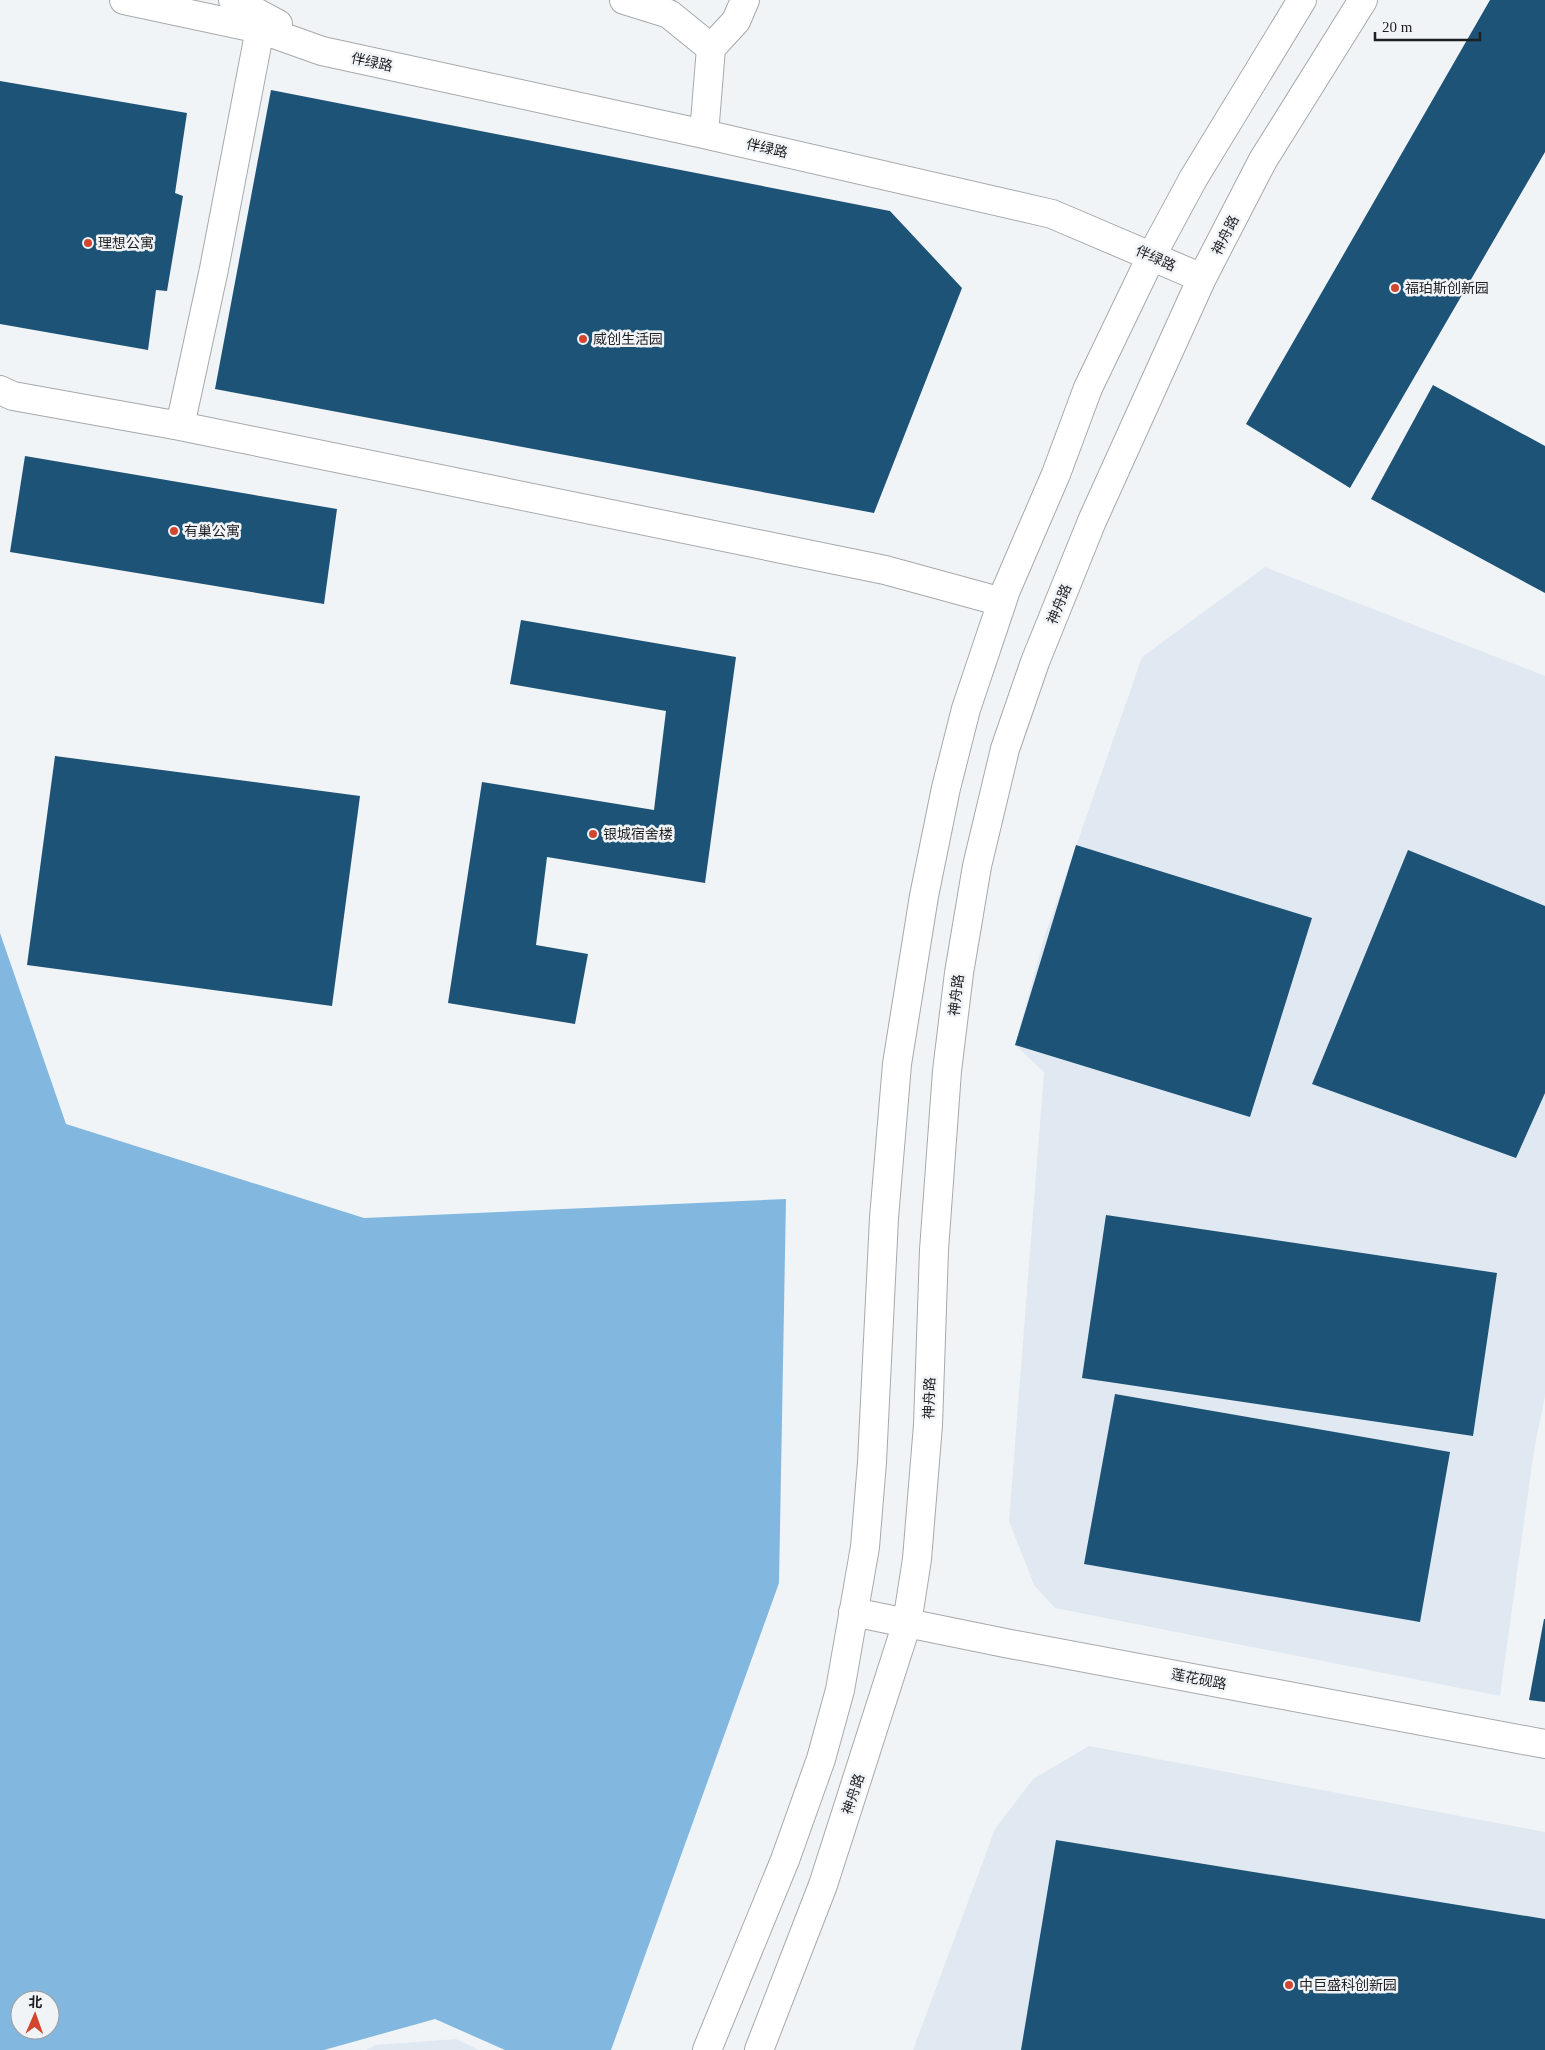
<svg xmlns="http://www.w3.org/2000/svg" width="1545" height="2050" font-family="'Times New Roman','Noto Sans SC',serif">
  <rect width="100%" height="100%" fill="#f1f4f6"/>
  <path fill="#e0e9f1" d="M 1265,567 L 1545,676 L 1545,1396 L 1534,1450 L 1500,1696 L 1055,1608 L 1034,1585 L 1009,1521 L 1044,1072 L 1015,1045 L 1044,938 L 1142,657 Z
    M 1089,1746 L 1545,1832 L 1545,2050 L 913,2050 L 995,1829 L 1033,1779 Z
    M 456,2039 L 479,2050 L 366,2050 L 376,2045 Z"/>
  <path fill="#82b8e0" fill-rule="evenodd" d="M 0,933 L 66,1124 L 364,1218 L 786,1199 L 779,1583 L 611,2050 L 505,2050 L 435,2019 L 324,2050 L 0,2050 ZM 20,2000 L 50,2000 L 50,2030 L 20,2030 Z"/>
  <path fill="#1d5377" d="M 1490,0 L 1545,0 L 1545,152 L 1350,488 L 1246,424 Z
    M 0,81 L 187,113 L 175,193 L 183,196 L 167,291 L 156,290 L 148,350 L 0,324 Z
    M 271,90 L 890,211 L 962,288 L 874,513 L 215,389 Z
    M 1433,385 L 1545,446 L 1545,593 L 1371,499 Z
    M 25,456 L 337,509 L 324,604 L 10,552 Z
    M 521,620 L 736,657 L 705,883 L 547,857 L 536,945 L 588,954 L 575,1024 L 448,1003 L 482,782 L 654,810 L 666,711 L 510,684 Z
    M 55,756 L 360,796 L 332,1006 L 27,965 Z
    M 1076,845 L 1312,918 L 1250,1117 L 1015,1045 Z
    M 1408,850 L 1545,906 L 1545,1093 L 1516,1158 L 1312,1084 Z
    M 1106,1215 L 1497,1273 L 1473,1436 L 1082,1378 Z
    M 1115,1394 L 1450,1452 L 1420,1622 L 1084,1564 Z
    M 1544,1619 L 1545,1619 L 1545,1702 L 1529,1700 Z
    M 1056,1840 L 1545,1919 L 1545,2050 L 1021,2050 Z"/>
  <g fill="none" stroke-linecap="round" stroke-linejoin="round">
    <g stroke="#a6a9ab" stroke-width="30">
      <path id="minor" d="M 124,0 L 260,29 L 322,51 L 704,134 L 1052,214 L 1202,278
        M 233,0 L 278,24
        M 624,0 L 669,14 L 711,48
        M 704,134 L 711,48 L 736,21 L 745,0
        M 0,390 L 13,396 L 180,426 L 885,570 L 1002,602
        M 180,426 L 214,269 L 260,29
        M 853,1612 L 1005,1643 L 1545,1744
        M 707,2050 L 785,1860 L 821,1759 L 840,1690 L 865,1547 L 872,1462 L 884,1218 L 897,1064 L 924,896 L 946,788 L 966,709 L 1006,590 L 1056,474 L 1088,388 L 1152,255 L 1193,179 L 1302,0
        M 759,2050 L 823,1885 L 907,1623 L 917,1559 L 928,1425 L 934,1250 L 947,1071 L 959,973 L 977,866 L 1005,749 L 1035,662 L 1092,521 L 1202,278 L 1263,160 L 1363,0"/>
    </g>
    <use href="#minor" stroke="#fff" stroke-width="28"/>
  </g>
  <g fill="#d24630" stroke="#f1f4f6" stroke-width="2">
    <circle cx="88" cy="243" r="5"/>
    <circle cx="1395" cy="288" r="5"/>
    <circle cx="583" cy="339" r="5"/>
    <circle cx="174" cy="531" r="5"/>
    <circle cx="593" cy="834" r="5"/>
    <circle cx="1289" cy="1985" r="5"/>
  </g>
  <g text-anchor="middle" stroke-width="5" stroke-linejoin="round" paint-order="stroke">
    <g font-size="14" fill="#1e1f20" stroke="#f1f4f6">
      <text transform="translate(372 62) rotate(12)" y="5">伴绿路</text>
      <text transform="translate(767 148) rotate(13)" y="5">伴绿路</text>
      <text transform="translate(1225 235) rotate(-63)" y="5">神舟路</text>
      <text transform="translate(1156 258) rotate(24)" y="5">伴绿路</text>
      <text transform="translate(1059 604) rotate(-68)" y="5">神舟路</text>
      <text transform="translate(956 995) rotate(-83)" y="5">神舟路</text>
      <text transform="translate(929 1398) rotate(-88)" y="5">神舟路</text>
      <text transform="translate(1199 1679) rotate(11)" y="5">莲花砚路</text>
      <text transform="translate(853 1794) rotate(-72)" y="5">神舟路</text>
    </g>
    <g font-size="14" fill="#1e1f20" stroke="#f1f4f6" text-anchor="start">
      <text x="98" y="248">理想公寓</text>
      <text x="1405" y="293">福珀斯创新园</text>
      <text x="593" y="344">威创生活园</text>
      <text x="184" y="536">有巢公寓</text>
      <text x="603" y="839">银城宿舍楼</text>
      <text x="1299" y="1990">中巨盛科创新园</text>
    </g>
  </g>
  <g transform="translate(35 2015) rotate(2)"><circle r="24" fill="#f1f4f6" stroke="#9d9fa0"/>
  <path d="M0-4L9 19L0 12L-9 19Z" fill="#d24630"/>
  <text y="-8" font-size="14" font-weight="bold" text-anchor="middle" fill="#1e1f20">北</text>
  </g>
  <path d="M1375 32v8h105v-8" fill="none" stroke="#1e1f20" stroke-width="2.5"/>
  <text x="1382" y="32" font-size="15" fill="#1e1f20" stroke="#f1f4f6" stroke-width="4" paint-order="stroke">20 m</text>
</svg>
